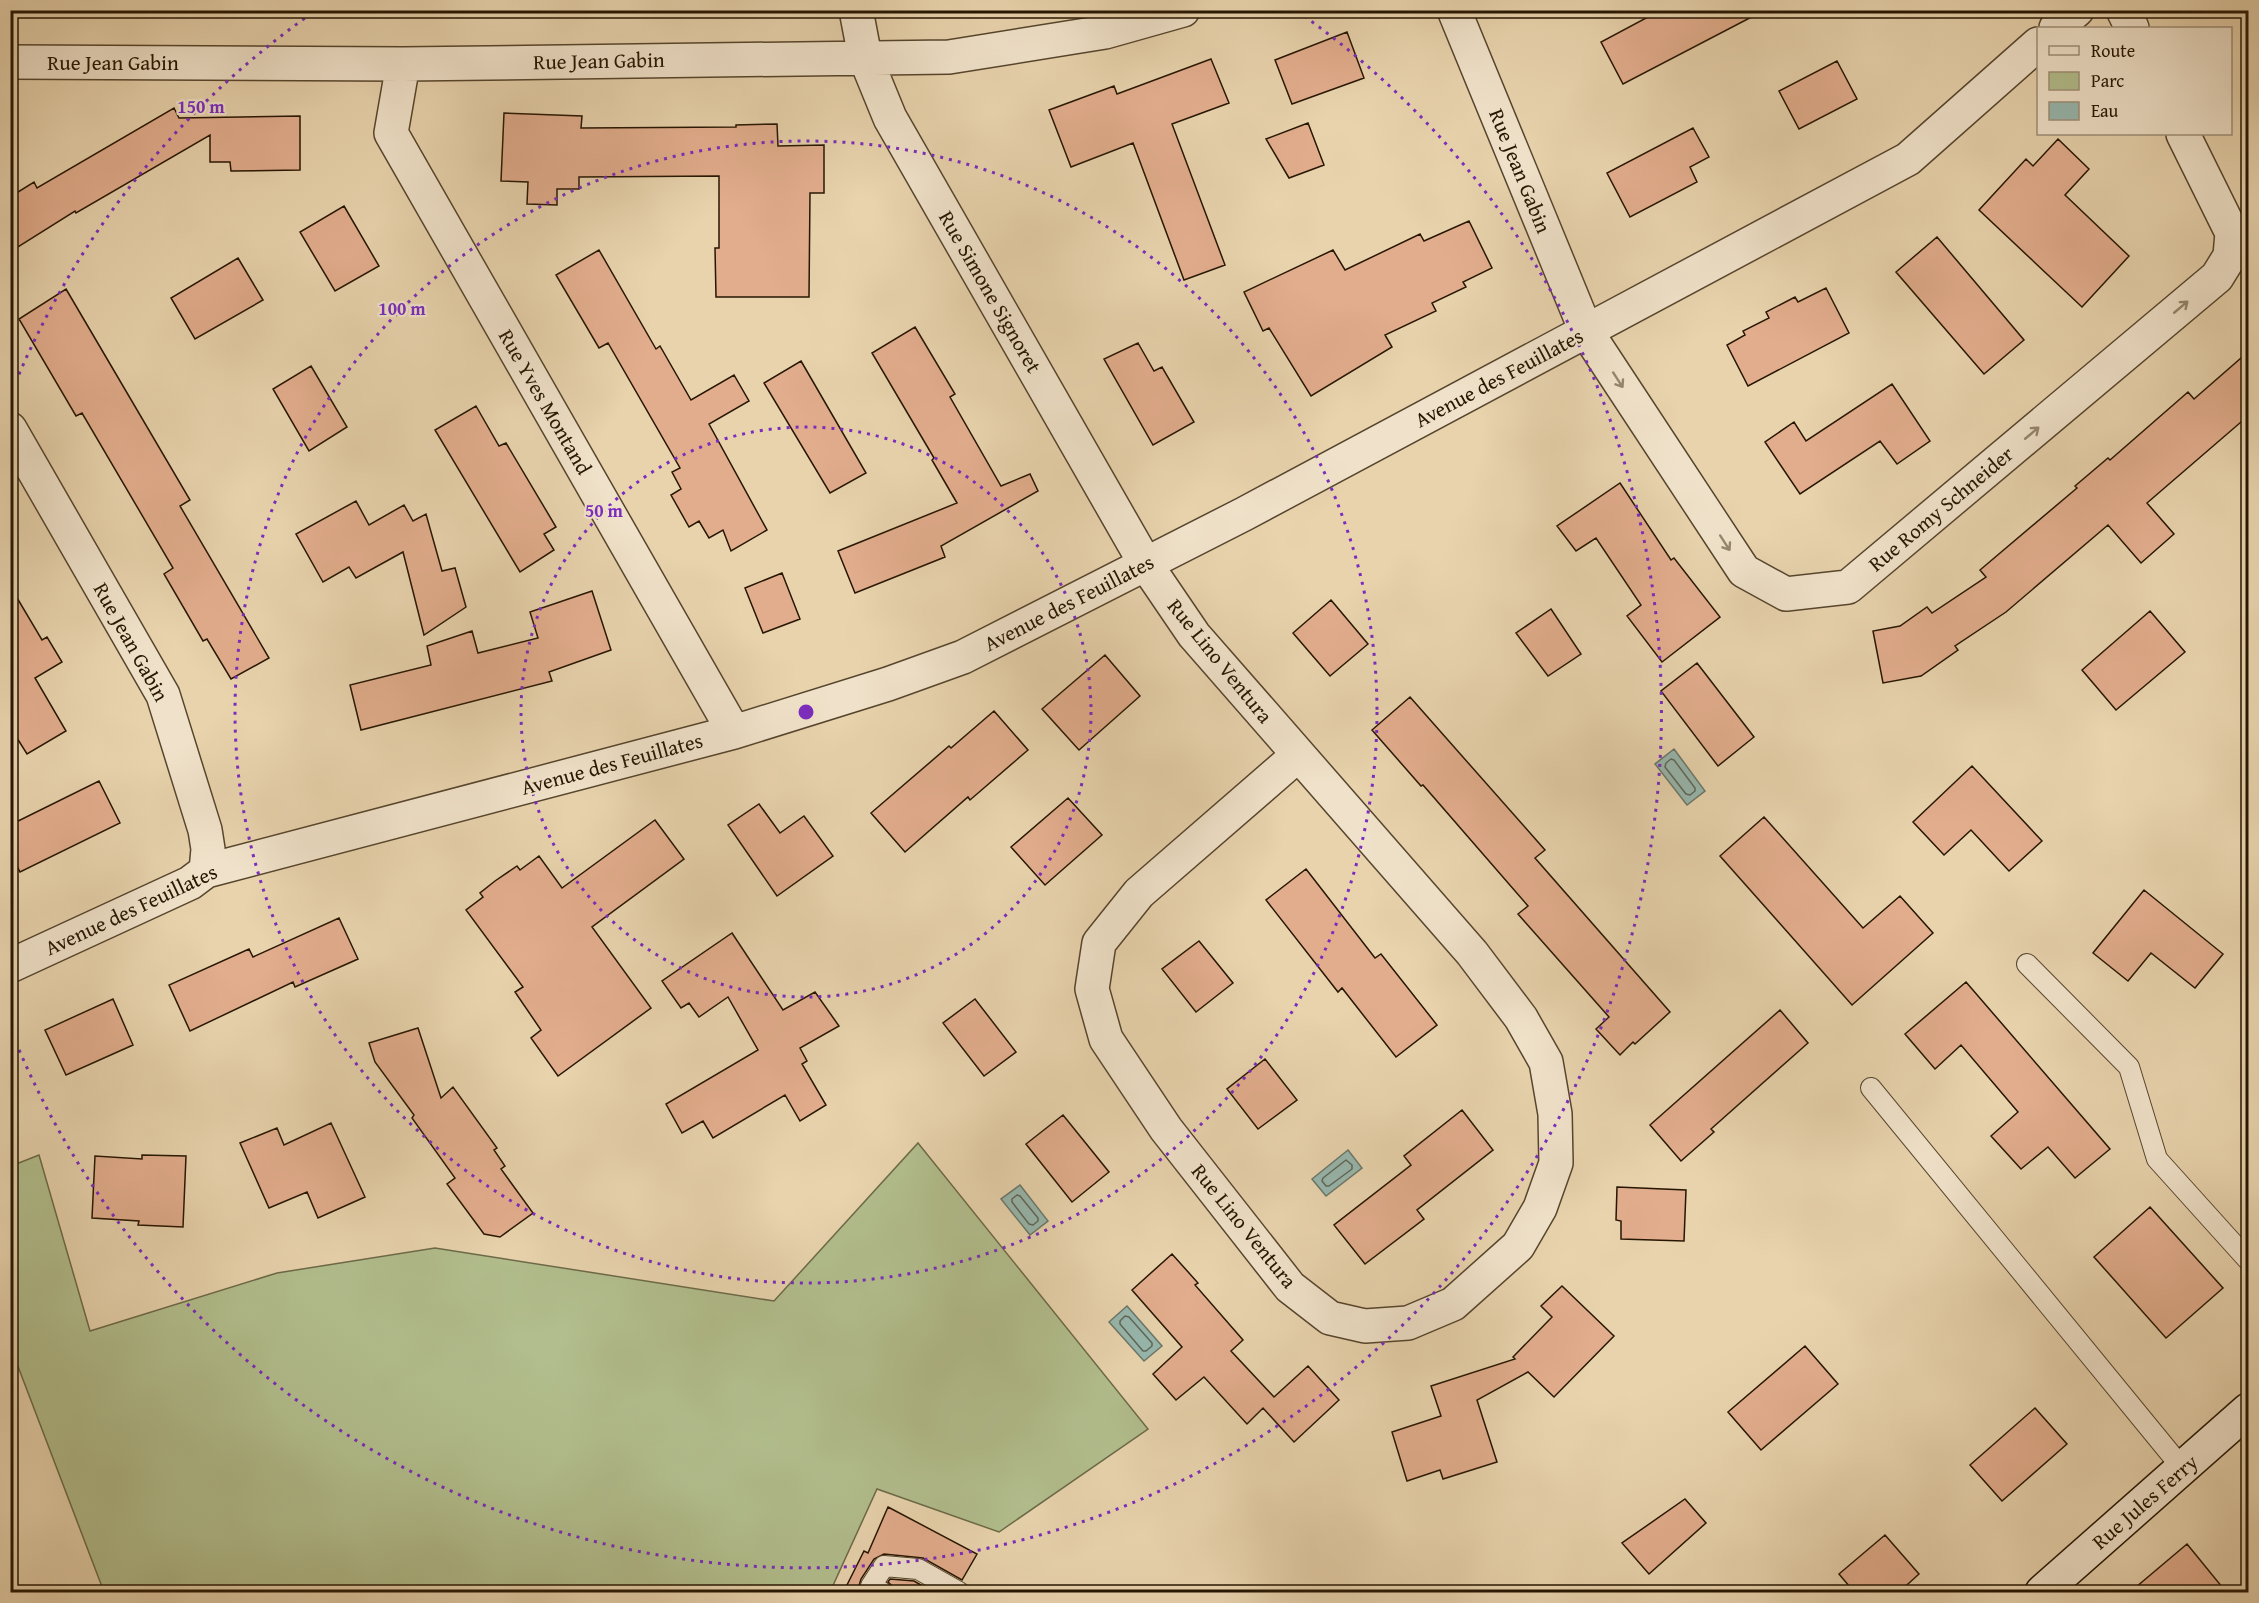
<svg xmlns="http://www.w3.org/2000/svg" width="2259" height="1603" font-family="'Gentium Book Plus',serif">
  <rect width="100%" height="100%" fill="#e8d3ad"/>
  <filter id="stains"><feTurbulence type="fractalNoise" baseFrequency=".00333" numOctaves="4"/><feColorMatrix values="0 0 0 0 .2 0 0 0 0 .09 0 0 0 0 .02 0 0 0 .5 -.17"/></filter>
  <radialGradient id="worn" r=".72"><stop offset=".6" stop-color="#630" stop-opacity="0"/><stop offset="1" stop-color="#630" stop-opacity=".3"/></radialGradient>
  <path fill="#b2be8d" stroke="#6c6a48" stroke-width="1.5" d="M 918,1143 L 1148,1429 L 999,1532 L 877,1489 L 830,1592 L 104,1592 L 11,1348 L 11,1166 L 39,1155 L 90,1331 L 277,1273 L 435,1248 L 774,1301 Z"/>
  <path fill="#97b7ae" stroke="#6a7769" stroke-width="1.5" d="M 1674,749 L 1705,791 L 1687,805 L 1655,764 Z
    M 1348,1150 L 1362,1168 L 1326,1196 L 1312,1179 Z
    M 1020,1185 L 1048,1221 L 1030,1235 L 1001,1199 Z
    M 1127,1306 L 1162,1346 L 1144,1361 L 1109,1322 Z"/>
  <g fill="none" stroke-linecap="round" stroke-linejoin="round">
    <path stroke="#5e6658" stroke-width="1.5" d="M 1671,759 L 1674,760 L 1695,788 L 1695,791 L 1690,795 L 1686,794 L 1665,767 L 1666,763 Z
      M 1346,1160 L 1352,1165 L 1352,1169 L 1329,1186 L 1326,1186 L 1322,1181 L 1323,1178 Z
      M 1017,1195 L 1020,1196 L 1038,1218 L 1038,1221 L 1033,1225 L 1029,1224 L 1012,1202 L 1012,1199 Z
      M 1125,1316 L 1129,1317 L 1152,1343 L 1152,1346 L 1146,1351 L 1143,1351 L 1120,1324 L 1120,1321 Z"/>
  </g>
  <path fill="#e2ad8d" stroke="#261602" stroke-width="1.5" d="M 1661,10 L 1765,10 L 1623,84 L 1601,42 Z
    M 1347,32 L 1364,78 L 1292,104 L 1275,60 Z
    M 1211,59 L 1229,103 L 1172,124 L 1225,265 L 1184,280 L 1133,143 L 1071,167 L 1049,110 L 1114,86 L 1117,94 Z
    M 1837,61 L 1857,99 L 1799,129 L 1779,91 Z
    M 174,108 L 179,118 L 300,116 L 300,170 L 231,171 L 230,162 L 210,162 L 210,135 L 76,213 L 75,211 L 10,252 L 10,197 L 34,182 L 37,188 Z
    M 504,113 L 582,116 L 581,128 L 736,127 L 736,125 L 777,124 L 778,146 L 824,145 L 824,193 L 810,193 L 809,297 L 716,297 L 715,248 L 719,248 L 719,176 L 579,177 L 579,189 L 557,189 L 557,205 L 527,204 L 528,182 L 501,181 Z
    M 1308,123 L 1324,165 L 1289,178 L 1266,139 Z
    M 1693,128 L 1709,157 L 1690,167 L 1697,182 L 1630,217 L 1607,173 Z
    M 2058,139 L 2089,169 L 2065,195 L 2129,256 L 2082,307 L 1979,210 L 2026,159 L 2033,166 Z
    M 344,206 L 379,266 L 335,291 L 300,232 Z
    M 1469,221 L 1492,268 L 1463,282 L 1466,287 L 1432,303 L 1436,311 L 1385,335 L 1392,347 L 1311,396 L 1269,328 L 1263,331 L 1244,292 L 1333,250 L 1345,270 L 1420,234 L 1424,241 Z
    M 1937,237 L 2024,340 L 1984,374 L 1896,272 Z
    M 599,250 L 656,349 L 660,346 L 691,400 L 734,375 L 749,401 L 709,424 L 767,530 L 731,551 L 723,530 L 709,538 L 699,521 L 689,527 L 671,495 L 681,489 L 672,472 L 680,468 L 608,343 L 599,348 L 556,275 Z
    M 238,258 L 263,300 L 195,339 L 171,298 Z
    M 1826,288 L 1849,333 L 1748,386 L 1727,345 L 1745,335 L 1743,331 L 1769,318 L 1766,312 L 1795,297 L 1798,302 Z
    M 66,289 L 190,500 L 180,506 L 269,658 L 231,679 L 207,639 L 203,641 L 164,574 L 173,568 L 82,413 L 76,416 L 19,319 Z
    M 915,327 L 955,394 L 950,397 L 1001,486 L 1030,474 L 1038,491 L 941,546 L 945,557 L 855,593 L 838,551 L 957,503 L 932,460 L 934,458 L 872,353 Z
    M 1138,343 L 1154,371 L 1162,367 L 1194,422 L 1153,445 L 1104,359 Z
    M 2248,352 L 2248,416 L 2147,503 L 2174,534 L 2141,563 L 2108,525 L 2006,612 L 1955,646 L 1958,650 L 1921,676 L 1883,683 L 1873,631 L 1900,626 L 1927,607 L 1932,613 L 1986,577 L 1980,570 L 2077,488 L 2075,486 L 2108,458 L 2110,460 L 2188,392 L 2194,399 Z
    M 801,361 L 866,473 L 830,493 L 764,383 Z
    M 311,366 L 347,427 L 309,451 L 273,389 Z
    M 1892,384 L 1930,441 L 1897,464 L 1880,441 L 1800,494 L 1765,442 L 1794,422 L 1806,441 Z
    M 476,406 L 499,446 L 506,443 L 556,527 L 544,534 L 554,550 L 520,572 L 435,430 Z
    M 1620,483 L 1671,560 L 1674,558 L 1720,617 L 1662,662 L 1627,616 L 1641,605 L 1596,538 L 1576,551 L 1557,526 Z
    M 356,501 L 369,525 L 404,505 L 413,521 L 426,514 L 442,571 L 455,568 L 466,607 L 424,635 L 403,552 L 356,578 L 349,567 L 323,582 L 296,534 Z
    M 782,573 L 800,619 L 763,633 L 745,588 Z
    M 10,586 L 42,640 L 47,637 L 62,662 L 35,678 L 66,731 L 27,754 L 10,727 Z
    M 592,591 L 611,650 L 549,672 L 552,681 L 361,730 L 350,685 L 431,665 L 427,646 L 472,631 L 478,653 L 538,638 L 530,612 Z
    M 1331,600 L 1368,644 L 1330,676 L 1293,633 Z
    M 1551,609 L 1581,654 L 1548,676 L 1516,633 Z
    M 2150,611 L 2185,652 L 2116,710 L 2082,670 Z
    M 1105,655 L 1140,696 L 1079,750 L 1042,709 Z
    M 1697,663 L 1754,737 L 1718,766 L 1661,691 Z
    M 1410,697 L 1545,850 L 1535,858 L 1670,1012 L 1635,1044 L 1633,1042 L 1620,1055 L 1596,1029 L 1609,1017 L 1518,914 L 1528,906 L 1423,785 L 1421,786 L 1372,730 Z
    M 994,711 L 1028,750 L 970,800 L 968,797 L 905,852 L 871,813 L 949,746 L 951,748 Z
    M 1972,766 L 2042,841 L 2009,871 L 1971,830 L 1944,855 L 1913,822 Z
    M 99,781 L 120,823 L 20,872 L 10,852 L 10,825 Z
    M 1068,798 L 1102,835 L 1045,885 L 1011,847 Z
    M 759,804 L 780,833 L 804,816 L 833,856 L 777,896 L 728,825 Z
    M 1764,817 L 1863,928 L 1900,896 L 1933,933 L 1852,1005 L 1720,856 Z
    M 655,820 L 684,859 L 592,927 L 651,1008 L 558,1076 L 531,1038 L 541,1030 L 515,992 L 523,987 L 466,910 L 483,897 L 480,893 L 495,881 L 517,866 L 520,870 L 539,856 L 562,888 Z
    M 1306,869 L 1375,958 L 1381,954 L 1437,1025 L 1396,1057 L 1342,988 L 1338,992 L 1266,900 Z
    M 2144,890 L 2223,954 L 2195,988 L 2151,953 L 2128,981 L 2093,953 Z
    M 339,918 L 358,959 L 295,987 L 293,982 L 190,1031 L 169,985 L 249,949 L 253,957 Z
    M 732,933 L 783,1010 L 815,992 L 839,1026 L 800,1048 L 807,1061 L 802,1064 L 826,1105 L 800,1121 L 785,1095 L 713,1138 L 703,1121 L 682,1133 L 666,1104 L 758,1050 L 728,997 L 699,1017 L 689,1003 L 681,1008 L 662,981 Z
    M 1199,941 L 1233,983 L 1196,1012 L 1162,969 Z
    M 1966,982 L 2110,1149 L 2075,1178 L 2048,1147 L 2021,1169 L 1991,1136 L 2018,1112 L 1961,1045 L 1935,1069 L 1905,1034 Z
    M 113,999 L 133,1045 L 66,1075 L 45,1030 Z
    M 975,999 L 1016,1052 L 984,1076 L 943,1023 Z
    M 1780,1010 L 1808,1043 L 1711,1129 L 1714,1132 L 1681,1161 L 1650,1125 Z
    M 418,1028 L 441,1098 L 453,1087 L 497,1148 L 494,1150 L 505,1166 L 501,1169 L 533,1213 L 500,1237 L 484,1234 L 447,1184 L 455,1178 L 412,1118 L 414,1115 L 375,1062 L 369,1043 Z
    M 1265,1059 L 1297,1100 L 1258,1129 L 1227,1089 Z
    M 1462,1110 L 1493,1150 L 1417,1210 L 1424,1219 L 1365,1264 L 1334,1225 L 1411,1165 L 1404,1156 Z
    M 1063,1115 L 1109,1172 L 1072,1202 L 1026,1144 Z
    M 331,1123 L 365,1197 L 318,1218 L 307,1192 L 269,1208 L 240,1143 L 277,1128 L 284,1145 Z
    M 142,1155 L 186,1156 L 183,1227 L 138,1225 L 139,1221 L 92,1218 L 95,1156 L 142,1159 Z
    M 1617,1187 L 1686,1190 L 1684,1241 L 1621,1239 L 1621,1221 L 1616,1220 Z
    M 2150,1207 L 2223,1288 L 2166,1338 L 2094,1257 Z
    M 1172,1254 L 1198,1283 L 1195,1285 L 1243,1340 L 1231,1351 L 1274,1397 L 1308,1366 L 1339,1400 L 1294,1442 L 1263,1408 L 1247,1424 L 1204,1377 L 1176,1400 L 1153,1374 L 1182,1347 L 1132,1290 Z
    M 1562,1286 L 1614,1336 L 1554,1397 L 1528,1372 L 1477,1400 L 1497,1462 L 1443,1479 L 1440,1470 L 1407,1481 L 1392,1432 L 1441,1416 L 1431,1386 L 1515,1359 L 1513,1357 L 1552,1317 L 1541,1306 Z
    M 1805,1346 L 1838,1384 L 1761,1450 L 1728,1412 Z
    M 2035,1408 L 2067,1444 L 2002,1501 L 1970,1465 Z
    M 1685,1499 L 1706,1523 L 1649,1574 L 1622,1543 Z
    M 888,1507 L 977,1554 L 962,1580 L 923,1558 L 884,1554 L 874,1559 L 861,1579 L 859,1586 L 861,1593 L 843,1593 L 864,1551 L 868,1553 Z
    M 1885,1535 L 1919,1574 L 1898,1593 L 1855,1593 L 1839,1574 Z
    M 2187,1544 L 2227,1593 L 2129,1593 Z
    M 890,1579 L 914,1581 L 935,1593 L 894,1593 L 892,1586 L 888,1582 Z"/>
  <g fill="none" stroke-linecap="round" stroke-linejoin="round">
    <g stroke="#56452d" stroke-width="22">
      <path id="lane" d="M 2027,964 L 2129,1067 L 2157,1159 L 2248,1260
        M 1871,1088 L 2183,1469
        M 882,1592 L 871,1586 L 884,1566 L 918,1569 L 959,1592"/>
    </g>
    <g stroke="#56452d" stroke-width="36">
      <path id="street" d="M 856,10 L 865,57 L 890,118 L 1145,563 L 1194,635 L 1472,953 L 1521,1018 L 1546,1062 L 1555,1114 L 1556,1163 L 1540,1208 L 1518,1246 L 1453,1304 L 1408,1323 L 1365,1326 L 1330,1318 L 1290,1287 L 1166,1129 L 1106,1039 L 1092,989 L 1099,943 L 1139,893 L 1298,755
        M 1454,10 L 1586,331 L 1744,571 L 1786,594 L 1848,587 L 2217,277 L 2230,256 L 2232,233 L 2183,134
        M 2123,10 L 2132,28
        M 2056,28 L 2077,10
        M 10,62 L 403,64 L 949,57 L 1105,32 L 1183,10
        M 403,64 L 391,133 L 734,732
        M 10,429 L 163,695 L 205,830 L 208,849 L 206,871
        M 10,966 L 190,883 L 206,871 L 734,732 L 888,684 L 963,657 L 1244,514 L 1908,159 L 2038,44"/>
    </g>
    <g stroke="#261602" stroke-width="36">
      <path id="secondary" d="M 2042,1592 L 2248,1410"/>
    </g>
    <use href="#lane" stroke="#f0e2ca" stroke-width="20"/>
    <use href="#street" stroke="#f0e2ca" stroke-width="33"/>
    <use href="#secondary" stroke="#f0e2ca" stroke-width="33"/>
  </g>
  <defs><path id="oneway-shaft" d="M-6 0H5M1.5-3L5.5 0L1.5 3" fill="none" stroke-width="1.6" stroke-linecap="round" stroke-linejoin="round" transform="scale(1.5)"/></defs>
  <g stroke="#958670">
    <use href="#oneway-shaft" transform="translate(2181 307) rotate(-40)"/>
    <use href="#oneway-shaft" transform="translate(1618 380) rotate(57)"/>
    <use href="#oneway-shaft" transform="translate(2032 433) rotate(-40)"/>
    <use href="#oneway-shaft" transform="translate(1725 543) rotate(57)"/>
  </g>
  <g fill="none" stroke="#7b2cbf" stroke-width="3" stroke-dasharray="3 6">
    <circle cx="806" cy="712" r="285"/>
    <circle cx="806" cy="712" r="571"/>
    <path d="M12 391A856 856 0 0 1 315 11M1297 11A856 856 0 1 1 12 1033"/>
  </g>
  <g text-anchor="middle" stroke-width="4.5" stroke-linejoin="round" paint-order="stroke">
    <g font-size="21" fill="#261602" stroke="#f0e2ca">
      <text transform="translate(599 61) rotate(-1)" y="7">Rue Jean Gabin</text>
      <text x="113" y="70">Rue Jean Gabin</text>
      <text transform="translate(1520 171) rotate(68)" y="7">Rue Jean Gabin</text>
      <text transform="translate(990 292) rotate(60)" y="7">Rue Simone Signoret</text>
      <text transform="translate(1499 378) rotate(-28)" y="7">Avenue des Feuillates</text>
      <text transform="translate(545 402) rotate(60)" y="7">Rue Yves Montand</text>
      <text transform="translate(1941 509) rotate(-40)" y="7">Rue Romy Schneider</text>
      <text transform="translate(1069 603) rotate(-27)" y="7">Avenue des Feuillates</text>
      <text transform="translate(131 642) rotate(61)" y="7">Rue Jean Gabin</text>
      <text transform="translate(1220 661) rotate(51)" y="7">Rue Lino Ventura</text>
      <text transform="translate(612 764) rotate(-15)" y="7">Avenue des Feuillates</text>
      <text transform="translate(131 910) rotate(-25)" y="7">Avenue des Feuillates</text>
      <text transform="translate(1244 1226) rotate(51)" y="7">Rue Lino Ventura</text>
      <text transform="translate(2145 1502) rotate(-41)" y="7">Rue Jules Ferry</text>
    </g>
  </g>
  <circle cx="806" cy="712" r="9" fill="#7b2cbf" stroke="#f0e2ca" stroke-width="3"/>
  <g font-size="18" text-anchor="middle" font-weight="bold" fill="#7b2cbf" stroke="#f0e2ca" stroke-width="4.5" stroke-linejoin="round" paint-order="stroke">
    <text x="201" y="113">150 m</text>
    <text x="402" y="315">100 m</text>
    <text x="604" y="517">50 m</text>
  </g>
  <rect width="2259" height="1603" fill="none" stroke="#e8d3ad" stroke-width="36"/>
  <rect x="12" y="12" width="2235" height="1579" fill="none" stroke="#261602" stroke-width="3"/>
  <rect x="18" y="18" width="2223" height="1567" fill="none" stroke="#261602" stroke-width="1.5"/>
  <rect x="2037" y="27" width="195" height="108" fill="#f0e2ca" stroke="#9f907a" stroke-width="1.5"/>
  <rect x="2049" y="46" width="30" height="9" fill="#f0e2ca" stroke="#9f907a" stroke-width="1.5"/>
  <text x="2091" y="57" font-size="18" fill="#261602">Route</text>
  <rect x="2049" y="72" width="30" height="18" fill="#b2be8d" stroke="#9f907a" stroke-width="1.5"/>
  <text x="2091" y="87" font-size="18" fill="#261602">Parc</text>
  <rect x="2049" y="102" width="30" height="18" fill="#97b7ae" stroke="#9f907a" stroke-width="1.5"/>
  <text x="2091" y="117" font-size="18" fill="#261602">Eau</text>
  <rect width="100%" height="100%" filter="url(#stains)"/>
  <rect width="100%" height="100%" fill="url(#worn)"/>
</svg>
